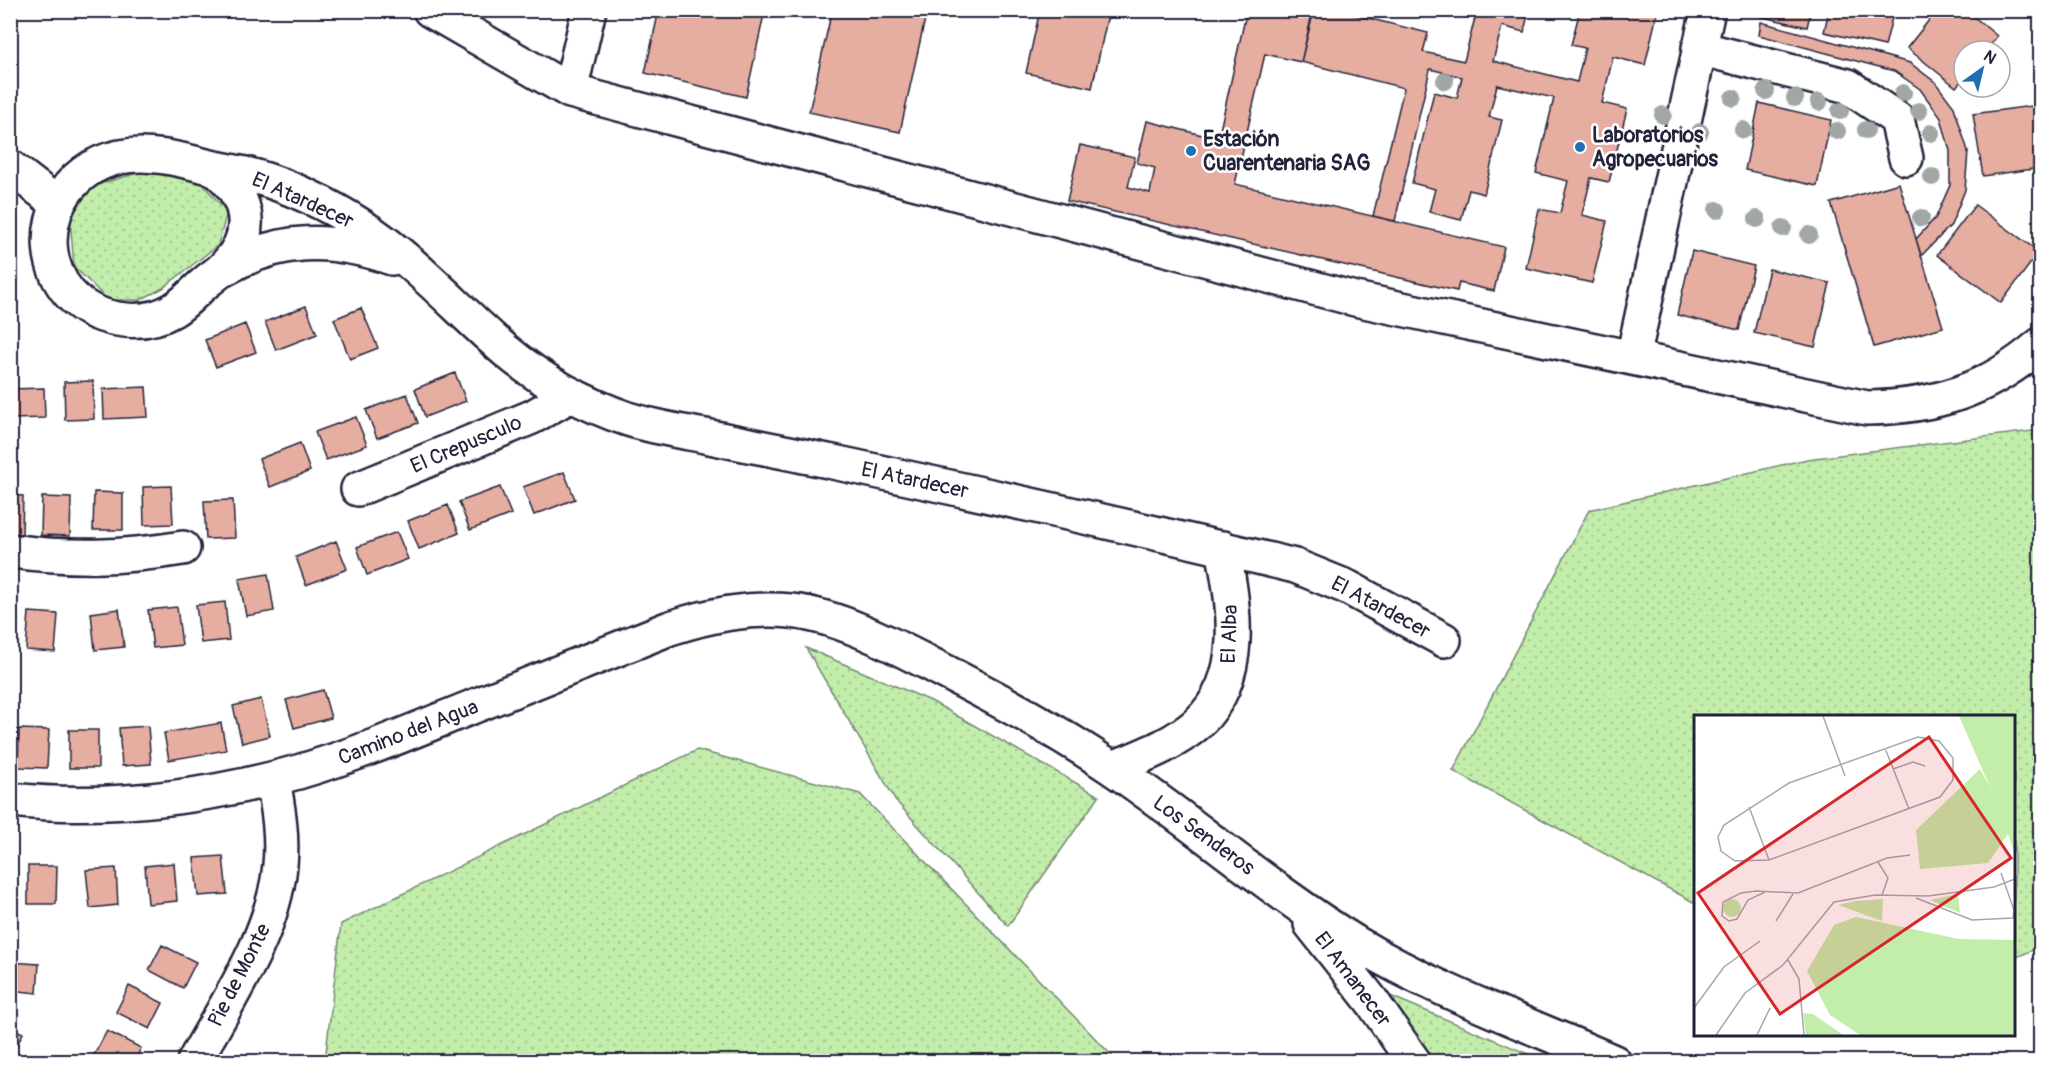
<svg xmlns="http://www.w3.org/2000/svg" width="2051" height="1072" font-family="Pangolin,sans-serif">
  <defs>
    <pattern id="grass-dots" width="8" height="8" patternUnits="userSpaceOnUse" patternTransform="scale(1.5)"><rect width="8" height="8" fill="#c2edaa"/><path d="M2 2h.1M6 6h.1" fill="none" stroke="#a6cb93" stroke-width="1.8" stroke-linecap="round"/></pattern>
  </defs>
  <rect width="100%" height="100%" fill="#fff"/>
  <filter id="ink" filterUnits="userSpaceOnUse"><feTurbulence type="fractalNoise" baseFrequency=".0167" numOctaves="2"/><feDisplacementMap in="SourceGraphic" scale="12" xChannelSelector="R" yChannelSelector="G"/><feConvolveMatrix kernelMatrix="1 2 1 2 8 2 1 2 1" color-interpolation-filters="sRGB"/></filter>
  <g filter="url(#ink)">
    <path fill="url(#grass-dots)" stroke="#728872" stroke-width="1.5" d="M 147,170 L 201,182 L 227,212 L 218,245 L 163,288 L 140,300 L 108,300 L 74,267 L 70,218 L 93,186 Z
      M 2040,430 L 2040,947 L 2014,958 L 2014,716 L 1696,716 L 1695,903 L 1453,771 L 1589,510 L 1807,459 Z
      M 806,648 L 931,701 L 1099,796 L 1008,926 L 896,801 Z
      M 697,750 L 860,794 L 1117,1061 L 325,1061 L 341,924 Z
      M 1388,995 L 1545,1061 L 1430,1061 Z"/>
    <path fill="#e6ada1" stroke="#22223b" stroke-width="1.5" d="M 659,10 L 765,10 L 746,97 L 645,73 Z
      M 832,10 L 927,10 L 900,132 L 809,112 Z
      M 1040,10 L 1109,10 L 1092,88 L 1026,73 Z
      M 1231,10 L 1277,10 L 1311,19 L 1301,62 L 1265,54 L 1235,184 L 1504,247 L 1494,291 L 1459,283 L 1457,291 L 1067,201 L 1080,145 L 1135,157 L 1128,187 L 1150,193 L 1155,168 L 1137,163 L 1147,121 L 1218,139 L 1246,14 Z
      M 1314,10 L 1335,10 L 1428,33 L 1423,52 L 1464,61 L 1476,14 L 1460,10 L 1529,10 L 1524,32 L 1502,26 L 1493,61 L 1577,82 L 1585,48 L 1571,45 L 1580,10 L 1658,10 L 1645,65 L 1613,57 L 1602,103 L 1627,109 L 1609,182 L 1591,178 L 1582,215 L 1607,221 L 1592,283 L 1526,268 L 1539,209 L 1560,213 L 1568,181 L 1536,173 L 1554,98 L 1497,85 L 1489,117 L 1502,120 L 1484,194 L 1469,190 L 1461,220 L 1429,212 L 1435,189 L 1412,183 L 1434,92 L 1457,98 L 1462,77 L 1430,69 L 1395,221 L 1373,216 L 1404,88 L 1301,62 Z
      M 1746,10 L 1811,10 L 1807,27 L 1745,13 Z
      M 1829,10 L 1894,10 L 1885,46 L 1824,32 Z
      M 1937,10 L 1966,10 L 1997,36 L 1986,51 L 1964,51 L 1964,78 L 1956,87 L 1907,48 Z
      M 1761,22 L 1910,63 L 1935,82 L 1954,107 L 1968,151 L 1965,190 L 1951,225 L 1921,256 L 1916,239 L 1936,217 L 1950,185 L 1950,151 L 1941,118 L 1920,89 L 1894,71 L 1759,35 Z
      M 1759,103 L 1831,120 L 1817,186 L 1745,170 Z
      M 2039,105 L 2040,118 L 2040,168 L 1983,176 L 1973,114 Z
      M 1899,183 L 1943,327 L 1874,347 L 1831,203 Z
      M 1975,205 L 2039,252 L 2001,303 L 1937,255 Z
      M 1692,251 L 1754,266 L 1739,330 L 1677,315 Z
      M 1769,269 L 1830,283 L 1815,347 L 1754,333 Z
      M 306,306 L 317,334 L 276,350 L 265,322 Z
      M 361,308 L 378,348 L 350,359 L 334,319 Z
      M 245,324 L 256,352 L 216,367 L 205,340 Z
      M 455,373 L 466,401 L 425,417 L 415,389 Z
      M 93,381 L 94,419 L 65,420 L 64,382 Z
      M 146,387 L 148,417 L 104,419 L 103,389 Z
      M 44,388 L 45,418 L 10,419 L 10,389 Z
      M 407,394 L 418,423 L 377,438 L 366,410 Z
      M 356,417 L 367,445 L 326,460 L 315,432 Z
      M 300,443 L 310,471 L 270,487 L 259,459 Z
      M 564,472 L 575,499 L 534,515 L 523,487 Z
      M 171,486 L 173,524 L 144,525 L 143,487 Z
      M 500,487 L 511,514 L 470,530 L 459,502 Z
      M 94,492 L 123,493 L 123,530 L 93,530 Z
      M 10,495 L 23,496 L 22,534 L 10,534 Z
      M 42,497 L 71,498 L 70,536 L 41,535 Z
      M 233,500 L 235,538 L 206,539 L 204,501 Z
      M 448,505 L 459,533 L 419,549 L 408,521 Z
      M 397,532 L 408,559 L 367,575 L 357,547 Z
      M 336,541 L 347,569 L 306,585 L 296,557 Z
      M 268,574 L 274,611 L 246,616 L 239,579 Z
      M 225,602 L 229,640 L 201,643 L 196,605 Z
      M 177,607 L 182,645 L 153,648 L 148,610 Z
      M 119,609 L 124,647 L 95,650 L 91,613 Z
      M 29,612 L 58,614 L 55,652 L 26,650 Z
      M 323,690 L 331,718 L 294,728 L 286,700 Z
      M 261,699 L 270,736 L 242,743 L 233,706 Z
      M 221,723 L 226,750 L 169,760 L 164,733 Z
      M 148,726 L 151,764 L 122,766 L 119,728 Z
      M 19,729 L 49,730 L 47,768 L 18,767 Z
      M 69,730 L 98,730 L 98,768 L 69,768 Z
      M 223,856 L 227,894 L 198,896 L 194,858 Z
      M 174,863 L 177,901 L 148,904 L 145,866 Z
      M 28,866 L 57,866 L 56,904 L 28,904 Z
      M 116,868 L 118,905 L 90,908 L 86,870 Z
      M 162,945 L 196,962 L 183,988 L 149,970 Z
      M 10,962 L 39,964 L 37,993 L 10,990 Z
      M 129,986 L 163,1003 L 150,1029 L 116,1012 Z
      M 10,1027 L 23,1033 L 10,1059 Z
      M 107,1031 L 141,1048 L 134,1062 L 103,1062 L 93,1057 Z"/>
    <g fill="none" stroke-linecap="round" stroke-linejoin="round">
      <g stroke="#22223b" stroke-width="38">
        <path id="minor" d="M 430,10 L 570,91 L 1355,299 L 1867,408 C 1935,407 1988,390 2040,345
          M 1699,48 L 1848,86 L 1897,119 L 1906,158
          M 570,91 L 589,10
          M 10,167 L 58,204
          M 214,168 C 247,194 258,232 226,265 C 220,272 213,276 206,282 C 195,291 185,303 173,310 C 141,329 93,321 69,293 C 47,267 45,232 59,203 C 70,179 94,162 120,157 C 147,151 179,159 206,166 C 223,170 240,172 257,177 C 293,188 329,205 360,225 C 415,260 457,309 506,351 C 542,381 584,404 628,419 C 653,427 679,431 705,436 C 748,445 791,453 833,462 C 988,495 1142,529 1295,566 L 1347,587 L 1444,640
          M 222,270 C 279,237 330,237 392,258
          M 1633,358 L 1708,10
          M 358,489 L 532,417 L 571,395
          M 10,551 C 72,559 122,558 183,548
          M 1113,768 C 1142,756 1175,744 1198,723 C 1247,677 1234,607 1223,548
          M 10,800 C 106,810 205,798 298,772 C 357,755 415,730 472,707 C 538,681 604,655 670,628 C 710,615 749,607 791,611 C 839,616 893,645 936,667 C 996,698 1056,730 1112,768 C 1195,824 1271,891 1356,943 C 1437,992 1528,1024 1614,1062
          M 1311,924 L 1371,1000 L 1414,1062
          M 194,1062 C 227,1002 274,934 280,865 C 283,836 278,808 273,779"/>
      </g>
      <use href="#minor" stroke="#fff" stroke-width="33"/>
    </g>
    <g fill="#a0a7a5">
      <circle cx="1445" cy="81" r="9"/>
      <circle cx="1766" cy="91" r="9"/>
      <circle cx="1903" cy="93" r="9"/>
      <circle cx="1733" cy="98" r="9"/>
      <circle cx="1795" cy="98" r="9"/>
      <circle cx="1819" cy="102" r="9"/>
      <circle cx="1840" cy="111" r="9"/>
      <circle cx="1919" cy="111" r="9"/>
      <circle cx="1663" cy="115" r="9"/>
      <circle cx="1743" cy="130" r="9"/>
      <circle cx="1866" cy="130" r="9"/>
      <circle cx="1837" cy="131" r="9"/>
      <circle cx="1700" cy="132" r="9"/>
      <circle cx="1931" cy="133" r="9"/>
      <circle cx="1932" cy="177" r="9"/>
      <circle cx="1717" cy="210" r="9"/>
      <circle cx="1921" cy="218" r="9"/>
      <circle cx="1757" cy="219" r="9"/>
      <circle cx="1783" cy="228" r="9"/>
      <circle cx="1809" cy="235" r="9"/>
    </g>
  </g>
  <g fill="#1f6fb2" stroke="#fff" stroke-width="2">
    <circle cx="1580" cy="147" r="6"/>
    <circle cx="1191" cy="151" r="6"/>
  </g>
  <g text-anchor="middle" stroke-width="5" stroke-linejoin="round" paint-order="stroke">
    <g font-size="21" font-weight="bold" fill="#22223b" stroke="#fff" text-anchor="start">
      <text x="1592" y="142">Laboratorios<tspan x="1592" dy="24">Agropecuarios</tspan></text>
      <text x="1203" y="146">Estación<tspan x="1203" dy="24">Cuarentenaria SAG</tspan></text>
    </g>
    <g font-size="21" fill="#22223b" stroke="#fff">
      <text transform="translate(303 200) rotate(24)" y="7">El Atardecer</text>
      <text transform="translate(466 444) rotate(-23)" y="7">El Crepusculo</text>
      <text transform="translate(915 480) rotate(12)" y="7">El Atardecer</text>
      <text transform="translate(1381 607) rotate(28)" y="7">El Atardecer</text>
      <text transform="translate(1229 634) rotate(-88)" y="7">El Alba</text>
      <text transform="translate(408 732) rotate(-21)" y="7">Camino del Agua</text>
      <text transform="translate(1204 835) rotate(36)" y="7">Los Senderos</text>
      <text transform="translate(239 975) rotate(-63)" y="7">Pie de Monte</text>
      <text transform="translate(1353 979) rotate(53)" y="7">El Amanecer</text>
    </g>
  </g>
  <g transform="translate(1694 715)">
    <rect width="321" height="321" fill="#fff"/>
    <path d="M 286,54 L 299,78 L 321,73 L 321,139 L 314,119 L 294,148 L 226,154 L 222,115 ZM 264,179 L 266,198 L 236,185 ZM29 193a9 9 0 1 1 18 0a9 9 0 1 1-18 0ZM 189,184 L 188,206 L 144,190 L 162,186 ZM 162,202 L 265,224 L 321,225 L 321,320 L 166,320 L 136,300 L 113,256 L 140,210 ZM 109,298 L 119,299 L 149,320 L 112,320 Z" fill="#c2edaa"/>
    <path d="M 265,1 L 321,1 L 321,73 L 299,79 Z" fill="#c2edaa"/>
    <path fill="none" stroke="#a7a7b1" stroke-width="1.5" d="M 129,1 L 151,61M 224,22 L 245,26 L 259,43 L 259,65 L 246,82 L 75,145 L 41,146 L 27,136 L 24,122 L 30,110 L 95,68 ZM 191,33 L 215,94M 199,54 L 219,47 L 231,51M 55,92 L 75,145M 184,147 L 194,163 L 188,180M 71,177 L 54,185 L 43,204 L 35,206 L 28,201 L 29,187 L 47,178 L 62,176 L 104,178 L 193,143 L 216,140M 222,183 L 278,205 L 319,203 L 320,195 L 307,158M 82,206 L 99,179M 94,245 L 105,264 L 110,320M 0,293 L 30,252 L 66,226M 22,320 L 51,278 L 89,250 L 140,187 L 181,180 L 234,181 L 300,172 L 321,164M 63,320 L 76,293"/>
    <path fill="#d62828" fill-opacity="0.15" stroke="#d62828" stroke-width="3" d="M 235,22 L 317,143 L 86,299 L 4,178 Z"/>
    <rect width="321" height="321" fill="none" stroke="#22223b" stroke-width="3"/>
  </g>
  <rect width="2051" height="1072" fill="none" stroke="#fff" stroke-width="36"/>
  <rect x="18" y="18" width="2015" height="1036" fill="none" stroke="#22223b" stroke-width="2" filter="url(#ink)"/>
  <g transform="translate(1982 69) rotate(34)"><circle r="28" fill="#ffffff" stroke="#a7a7b1" stroke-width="1.5"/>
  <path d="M0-4.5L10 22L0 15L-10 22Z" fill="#1f6fb2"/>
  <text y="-9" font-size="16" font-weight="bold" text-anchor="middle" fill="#22223b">N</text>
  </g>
</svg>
